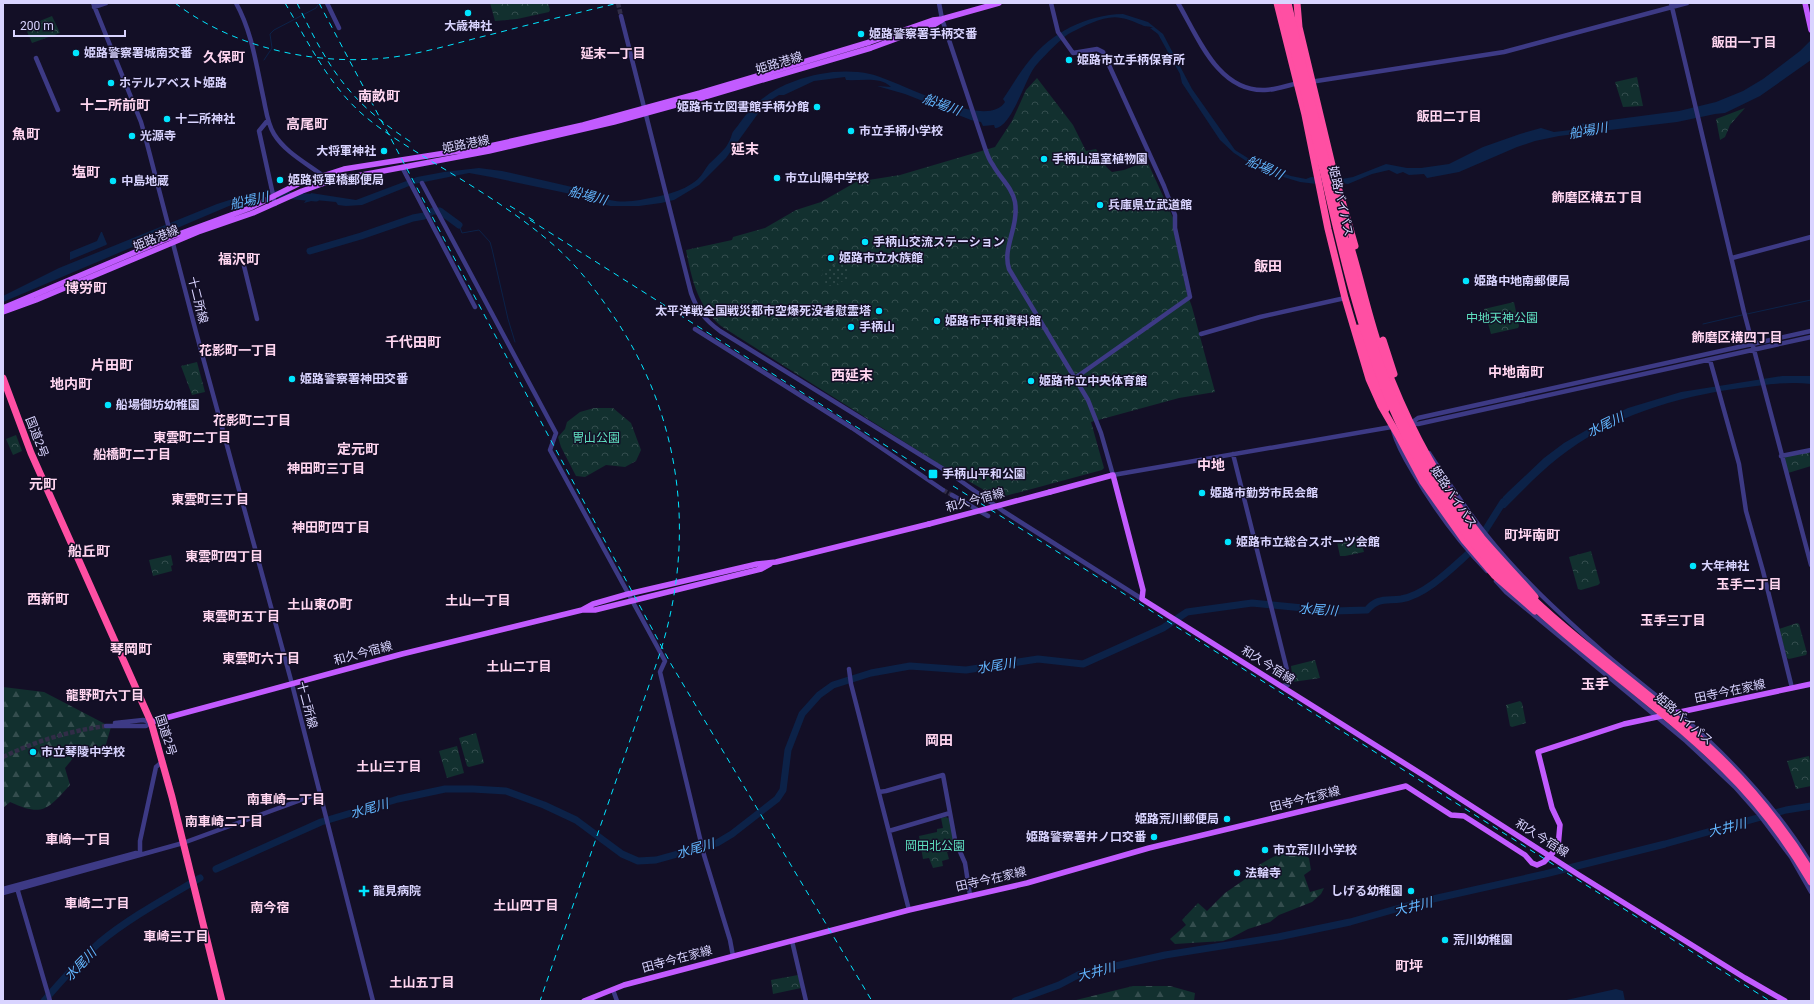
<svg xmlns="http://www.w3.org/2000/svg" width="1814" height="1004" font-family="Roboto,'Noto Sans JP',sans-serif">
  <defs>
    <pattern id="forest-firs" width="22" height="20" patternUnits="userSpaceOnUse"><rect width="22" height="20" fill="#12302f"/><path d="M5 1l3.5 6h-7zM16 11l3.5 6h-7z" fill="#344d4e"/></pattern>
    <pattern id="park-crowns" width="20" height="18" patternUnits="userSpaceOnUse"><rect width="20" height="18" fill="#12302f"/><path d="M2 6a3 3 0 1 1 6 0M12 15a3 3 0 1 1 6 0" fill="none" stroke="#344d4e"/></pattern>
    <pattern id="garden-dots" width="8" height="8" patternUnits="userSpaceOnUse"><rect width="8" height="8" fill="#12302f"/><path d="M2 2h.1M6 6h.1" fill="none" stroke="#344d4e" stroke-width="1.8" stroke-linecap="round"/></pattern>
  </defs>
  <rect width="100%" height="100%" fill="#130f26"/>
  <path fill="url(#forest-firs)" d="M 3,687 L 44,692 L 111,727 L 104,751 L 78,752 L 65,768 L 70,785 C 47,810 43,817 10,802 L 3,808 Z
    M 1289,851 L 1299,852 L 1309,858 L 1311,870 L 1304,875 L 1310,892 L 1324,888 L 1321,894 L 1312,902 L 1279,915 L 1270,922 L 1248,929 L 1231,938 L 1223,941 L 1175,944 L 1170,939 L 1186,925 L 1182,920 L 1198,903 L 1207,911 L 1225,893 L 1257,871 L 1259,865 L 1273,857 Z
    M 1133,986 L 1170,986 L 1195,993 L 1194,1001 L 1072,1001 Z"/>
  <path fill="url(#park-crowns)" d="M 490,3 L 548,3 L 550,10 L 549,12 L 517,19 L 495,21 Z
    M 52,16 L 60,33 L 32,43 L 25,27 Z
    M 1637,77 L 1643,106 L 1623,107 L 1615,82 Z
    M 1037,78 L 1073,125 L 1086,151 L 1096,149 C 1102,157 1103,166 1112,172 L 1124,170 L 1147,161 L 1174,220 L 1173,228 L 1187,293 L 1192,307 L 1215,392 L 1179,398 L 1091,422 L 1104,468 L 1102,470 L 998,498 L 944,467 L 721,326 C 697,305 692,280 686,250 L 732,240 L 733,237 L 765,228 L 796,210 L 821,202 L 856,182 L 900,175 L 995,147 L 1012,121 L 1026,90 Z
    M 1745,108 L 1730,125 L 1725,137 L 1720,140 L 1716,119 Z
    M 1514,302 L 1519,326 L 1518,328 L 1491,334 L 1484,309 Z
    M 197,362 L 205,392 L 192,395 L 181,366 Z
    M 594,408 L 613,408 L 631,423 L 641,450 L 636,461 L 625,467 L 606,465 L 585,477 L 576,476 L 561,447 L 558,437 L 565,429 L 567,422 L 580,412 Z
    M 16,435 L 22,451 L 13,455 L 6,439 Z
    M 1809,451 L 1811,466 L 1788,473 L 1784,457 Z
    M 1358,536 L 1360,538 L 1364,552 L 1345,556 L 1340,556 L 1337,542 Z
    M 1591,551 L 1600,583 L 1598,585 L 1581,590 L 1578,589 L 1569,557 Z
    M 171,555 L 173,565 L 171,566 L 172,571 L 153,576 L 149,560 Z
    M 1797,623 L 1799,624 L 1807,653 L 1806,655 L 1789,659 L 1787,658 L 1779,629 Z
    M 1315,660 L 1320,678 L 1293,682 L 1291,666 Z
    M 1520,701 L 1522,703 L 1526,723 L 1512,727 L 1510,726 L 1506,705 Z
    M 476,733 L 484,763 L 469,767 L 467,766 L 459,738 Z
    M 457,746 L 464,773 L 447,778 L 439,751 Z
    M 1809,756 L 1811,765 L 1811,786 L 1796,789 L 1787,761 Z
    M 946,817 L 950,819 L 957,848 L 947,852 L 949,859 L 942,861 L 943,866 L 933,868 L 929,858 L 923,859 L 919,836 L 937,832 L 937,829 L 943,828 L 941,818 Z
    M 798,975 L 801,988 L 773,994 L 771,980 Z"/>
  <path fill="url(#garden-dots)" d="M 915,230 L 918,232 L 903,248 L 905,254 L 911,255 L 926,240 L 928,243 L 915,257 L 906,259 L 900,253 L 900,247 Z
    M 844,261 L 846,264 L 850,278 L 832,286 L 826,285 L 825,282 L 827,278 L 822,276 L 823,269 Z"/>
  <path fill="#0c2248" d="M 1123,14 L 1148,22 L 1163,34 L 1192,89 L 1235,150 L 1259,165 L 1291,176 L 1306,179 L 1311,177 L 1342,179 L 1353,177 L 1386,164 L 1407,168 L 1421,168 L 1449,164 L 1483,147 L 1520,134 L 1541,128 L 1554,132 L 1571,130 L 1580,124 L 1679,111 L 1716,102 L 1743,91 L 1763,79 L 1800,51 L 1811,40 L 1811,60 L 1760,96 L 1725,113 L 1715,114 L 1677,122 L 1559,136 L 1535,141 L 1517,147 L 1459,172 L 1427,178 L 1424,174 L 1409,175 L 1403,172 L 1397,174 L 1389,170 L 1372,174 L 1348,184 L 1342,183 L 1325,185 L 1300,182 L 1260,170 L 1234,153 L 1220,140 L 1182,83 L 1180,74 L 1158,34 L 1150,28 L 1153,28 C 1150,26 1148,27 1144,26 C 1137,23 1129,19 1121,18 C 1107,14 1084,26 1072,32 C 1063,36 1040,60 1034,68 C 1025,80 1011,128 995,128 L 994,125 L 983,126 L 981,122 L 971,120 L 905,94 L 877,86 L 891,87 C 880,76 861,81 846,80 L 845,77 L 814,81 L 784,95 L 779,95 L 771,100 L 771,102 L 764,108 L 762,108 L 726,158 L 699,185 L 674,200 L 661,203 L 639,206 L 610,206 L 566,193 L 491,177 L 469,173 L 414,184 L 362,205 L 346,206 L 338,205 L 336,202 L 315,200 L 304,203 L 311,193 L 356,200 L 417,177 L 444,172 L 479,168 L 502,171 L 572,187 L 601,196 C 610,203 629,202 640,200 C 660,196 682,193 698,179 C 703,174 705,169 709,164 C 715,158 721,153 726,147 C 729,142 731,138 732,134 C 733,131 737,127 739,124 C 754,103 771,89 795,81 C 819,72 846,69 870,74 C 896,79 986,132 1005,102 L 1003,99 C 1012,86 1019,73 1029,61 C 1052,32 1086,15 1123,14 Z
    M 268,189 L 270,196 L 268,198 L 253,198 L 229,206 L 3,302 L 3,296 L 59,268 L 217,204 L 242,196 L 260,193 Z
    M 101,232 L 102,232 L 107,244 L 106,245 L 70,260 L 70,252 L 97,241 Z
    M 1782,376 L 1811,376 L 1811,384 C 1789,381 1763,385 1741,388 C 1675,397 1611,416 1558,458 C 1539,473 1522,491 1505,508 L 1499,509 L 1503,497 L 1508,492 L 1544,458 L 1564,443 L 1611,416 L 1628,408 L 1681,392 Z
    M 1616,989 L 1623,991 L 1625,1001 L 1562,1001 Z"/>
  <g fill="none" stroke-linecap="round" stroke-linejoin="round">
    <path stroke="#0c2248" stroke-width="1" d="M 264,60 L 272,48 L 270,34 L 274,30 L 316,8 L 319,3
      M 459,225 L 462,233 L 479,230 L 490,242 L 492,249 L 508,319 L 515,342
      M 1747,314 L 1811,300
      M 1703,324 L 1742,315"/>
    <path stroke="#0c2248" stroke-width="7" d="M 275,194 L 316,198
      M 310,251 L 361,236 L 413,218 L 424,216 L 433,211 L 440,211 L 459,225
      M 1481,537 L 1503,502
      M 216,869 L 321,822 L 398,799 L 445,789 L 473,789 L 506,791 L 544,805 L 576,820 L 622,854 L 638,861 L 656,860 L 717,843 L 732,834 L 777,799 L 783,790 L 788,750 L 802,714 L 819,695 L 833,685 L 871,673 L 910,666 L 966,670 L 1038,659 L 1083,664 L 1163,628 L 1187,612 L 1252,603 L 1334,611 L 1367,610 C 1378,597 1386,601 1401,599 C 1426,595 1452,568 1470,552 L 1474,547
      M 44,1001 C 61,981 79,961 99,943 C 129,918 166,898 200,878
      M 1015,1001 L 1059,985 L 1078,975 L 1102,969 L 1165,955 L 1278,937 L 1350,922 L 1424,901 L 1545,874 L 1665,844 L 1786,810 L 1811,806"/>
    <path stroke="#312d47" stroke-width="4.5" stroke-dasharray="4.5 2" stroke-linecap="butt" d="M 618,3 L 621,16
      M 943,490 L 952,495
      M 3,757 C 36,741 69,731 106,726"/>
    <path stroke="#3d3a85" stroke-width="4.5" d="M 93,3 L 141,122 L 145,136 L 196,332 L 292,684 L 373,1001
      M 236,3 C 252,32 256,64 263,96 C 266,109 267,123 274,134 C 285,152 306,163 322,175
      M 327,3 L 339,28
      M 939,3 L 942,19 L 985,148 C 987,154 989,160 993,165 C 1000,178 1012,187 1015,202 C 1019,227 1002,248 1009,269 L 1088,400 L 1101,433 L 1113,475 L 1403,425
      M 1051,3 L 1058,32 L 1073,53 L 1097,49 L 1103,52 L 1164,186 L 1175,215 L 1175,228 L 1190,297 L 1075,378
      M 1178,3 C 1198,37 1218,92 1265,90 C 1276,90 1288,85 1299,83
      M 1671,3 L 1744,312 L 1811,565
      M 94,7 L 106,3
      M 621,16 L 691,293 C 697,310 705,320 720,331 L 953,475
      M 36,58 L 58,110
      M 1310,82 L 1504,52 L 1687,3
      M 268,120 L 259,131 L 275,204
      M 402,167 L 475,307
      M 422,183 L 556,433 L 550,450 L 665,661 L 660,672 L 704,855 L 730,940 L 733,956
      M 1732,258 L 1811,237
      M 244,266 L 257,319
      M 695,329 L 852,428 L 943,490
      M 1201,334 L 1260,317 L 1345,298
      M 1710,360 L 1739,464 L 1746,511 L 1763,571 L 1792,688
      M 1410,423 L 1418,424 L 1811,337
      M 1411,423 L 1418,418 L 1811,331
      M 1393,430 C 1397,445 1405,459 1413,472 C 1434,508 1458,541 1487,571
      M 1429,453 C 1448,482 1466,510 1488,537 C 1519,576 1557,611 1594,644 C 1621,669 1650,690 1678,713 C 1729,757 1776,806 1811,864
      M 1233,454 L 1289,678 L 1288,685 L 1282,686
      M 1781,456 L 1811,450
      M 958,479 L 1003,511 L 1142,599
      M 952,495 L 988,516
      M 1496,581 L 1506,592 L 1686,741 L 1735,787 L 1758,813 L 1791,857 L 1811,892
      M 849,669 L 851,684 L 909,910
      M 115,723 L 143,720 L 151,722
      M 106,726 L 146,726 L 151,722
      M 879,792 L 886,791 L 943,775 L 955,840 L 965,863 L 970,895
      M 889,831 L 950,813
      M 140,854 L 140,841 L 156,767 L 163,761
      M 17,888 L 50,1001
      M 3,889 L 136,853 L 140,854
      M 3,893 L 183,843 L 320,793
      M 792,941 L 806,1001
      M 613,990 L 617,1001"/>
    <path stroke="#c25bff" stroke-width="5.5" d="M 1805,3 L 1811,30
      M 3,308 L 171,237 L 250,208 L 298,184 L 344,169 L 490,146 L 583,125 L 700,93 L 870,42 L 933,20 L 942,19 L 999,3
      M 3,312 L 36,300 L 198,232 L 253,213 L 302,191 L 330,181 L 489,151 L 614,122 L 701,98 L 871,48 L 934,25 L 942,20
      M 1050,492 L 1113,475 L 1143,590 L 1142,599 L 1431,780 L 1579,875 L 1745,978 L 1785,1001
      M 583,610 L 595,610 L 761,569 L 770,564
      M 151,722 L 402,654 L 582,610 L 593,604 L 628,594 L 757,564 L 776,562 L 929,524
      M 584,1001 L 624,985 L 909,910 L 1027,883 L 1149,848 L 1406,786 L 1451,815 L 1464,816 L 1525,855 L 1532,863 L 1537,865 L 1544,862 L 1558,847 L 1560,825 L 1552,808 L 1538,752 L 1624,724 L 1811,684"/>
    <path stroke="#ff4fa3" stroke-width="7" d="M 1277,3 L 1305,115 L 1328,229 L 1345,298 L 1369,379 L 1381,406 L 1399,437 L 1423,482 L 1464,540 L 1494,575 L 1535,611
      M 1297,3 L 1299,27 L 1334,173 L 1355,246
      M 1349,241 C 1361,279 1369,320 1383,358 C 1407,423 1439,484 1482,538 C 1499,558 1518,577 1535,597
      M 1358,328 L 1386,409
      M 1383,340 L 1394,374
      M 3,378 L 31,453 L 151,722 L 172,797 L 222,1001"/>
    <path stroke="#00e5ff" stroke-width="1" stroke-dasharray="6 5" stroke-linecap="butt" d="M 175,3 C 235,49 320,67 394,57 C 429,52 463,41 497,33 C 538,22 578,13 618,3
      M 285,3 C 307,40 327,82 360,112 C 381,131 407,146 431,161 C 474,187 519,214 557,248 C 577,266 595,289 610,311 C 683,415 698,542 657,662 L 540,1001
      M 297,3 C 329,69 348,101 411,142
      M 319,3 L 548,435 L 671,664 L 872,1001
      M 510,206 L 536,222
      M 530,220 L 937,478
      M 953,486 L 1770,1001"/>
    <path stroke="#c25bff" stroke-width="5.5" d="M 929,524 L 1050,492"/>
    <path stroke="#ff4fa3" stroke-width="7" d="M 1282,3 C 1297,62 1311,120 1325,179 C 1360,332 1393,464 1506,580 C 1574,649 1655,701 1724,769 C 1758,802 1787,841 1811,882
      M 1288,3 C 1305,75 1322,146 1340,218 C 1354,274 1367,331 1388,385 C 1415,455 1456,520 1508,574 C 1569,638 1643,686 1708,746 C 1748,783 1782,825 1811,871"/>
  </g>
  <g fill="#00e5ff" stroke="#130f26" stroke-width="1.5">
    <circle cx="468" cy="13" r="4"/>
    <circle cx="861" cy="34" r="4"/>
    <circle cx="76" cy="53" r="4"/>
    <circle cx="1069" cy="60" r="4"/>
    <circle cx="111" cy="83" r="4"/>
    <circle cx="817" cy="107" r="4"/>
    <circle cx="167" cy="119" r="4"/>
    <circle cx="851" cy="131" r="4"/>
    <circle cx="132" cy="136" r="4"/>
    <circle cx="384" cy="151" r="4"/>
    <circle cx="1044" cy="159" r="4"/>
    <circle cx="777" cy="178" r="4"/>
    <circle cx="280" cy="180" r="4"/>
    <circle cx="113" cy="181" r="4"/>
    <circle cx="1100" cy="205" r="4"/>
    <circle cx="865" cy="242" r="4"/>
    <circle cx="831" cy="258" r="4"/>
    <circle cx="1466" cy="281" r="4"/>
    <circle cx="879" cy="311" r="4"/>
    <circle cx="937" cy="321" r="4"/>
    <circle cx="851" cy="327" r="4"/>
    <circle cx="292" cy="379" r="4"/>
    <circle cx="1031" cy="381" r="4"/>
    <circle cx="108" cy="405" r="4"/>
    <rect x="928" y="469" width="10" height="10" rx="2"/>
    <circle cx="1202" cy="493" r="4"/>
    <circle cx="1228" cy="542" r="4"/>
    <circle cx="1693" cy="566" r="4"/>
    <circle cx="33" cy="752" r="4"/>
    <circle cx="1227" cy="819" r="4"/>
    <circle cx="1154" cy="837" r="4"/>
    <circle cx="1265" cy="850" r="4"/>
    <circle cx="1237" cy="873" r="4"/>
    <path d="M362 885h4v4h4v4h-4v4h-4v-4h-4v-4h4z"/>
    <circle cx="1411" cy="891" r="4"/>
    <circle cx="1445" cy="940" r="4"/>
  </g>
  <g text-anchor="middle" stroke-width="3" stroke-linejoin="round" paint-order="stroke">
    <g font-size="12" font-weight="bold" fill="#d9d4ff" stroke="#130f26" text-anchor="start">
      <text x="468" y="30" text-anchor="middle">大歳神社</text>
      <text x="869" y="38">姫路警察署手柄交番</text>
      <text x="84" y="57">姫路警察署城南交番</text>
      <text x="1077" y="64">姫路市立手柄保育所</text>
      <text x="119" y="87">ホテルアベスト姫路</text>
      <text x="809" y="111" text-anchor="end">姫路市立図書館手柄分館</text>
      <text x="175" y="123">十二所神社</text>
      <text x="859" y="135">市立手柄小学校</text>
      <text x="140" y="140">光源寺</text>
      <text x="376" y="155" text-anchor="end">大将軍神社</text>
      <text x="1052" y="163">手柄山温室植物園</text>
      <text x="785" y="182">市立山陽中学校</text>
      <text x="288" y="184">姫路将軍橋郵便局</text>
      <text x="121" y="185">中島地蔵</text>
      <text x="1108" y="209">兵庫県立武道館</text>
      <text x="873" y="246">手柄山交流ステーション</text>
      <text x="839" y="262">姫路市立水族館</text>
      <text x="1474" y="285">姫路中地南郵便局</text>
      <text x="871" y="315" text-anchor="end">太平洋戦全国戦災都市空爆死没者慰霊塔</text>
      <text x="945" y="325">姫路市平和資料館</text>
      <text x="859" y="331">手柄山</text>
      <text x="300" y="383">姫路警察署神田交番</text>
      <text x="1039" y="385">姫路市立中央体育館</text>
      <text x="116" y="409">船場御坊幼稚園</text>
      <text x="942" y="478">手柄山平和公園</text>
      <text x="1210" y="497">姫路市勤労市民会館</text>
      <text x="1236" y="546">姫路市立総合スポーツ会館</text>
      <text x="1701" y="570">大年神社</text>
      <text x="41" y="756">市立琴陵中学校</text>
      <text x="1219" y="823" text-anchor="end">姫路荒川郵便局</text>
      <text x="1146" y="841" text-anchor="end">姫路警察署井ノ口交番</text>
      <text x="1273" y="854">市立荒川小学校</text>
      <text x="1245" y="877">法輪寺</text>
      <text x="373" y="895">龍見病院</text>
      <text x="1403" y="895" text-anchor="end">しげる幼稚園</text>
      <text x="1453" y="944">荒川幼稚園</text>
    </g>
    <g font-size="12" fill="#d9d4ff" stroke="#130f26">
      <text transform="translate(779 63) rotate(-17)" y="4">姫路港線</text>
      <text transform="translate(466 144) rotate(-11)" y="4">姫路港線</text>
      <text transform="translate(1341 201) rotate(77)" y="4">姫路バイパス</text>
      <text transform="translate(156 238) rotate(-22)" y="4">姫路港線</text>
      <text transform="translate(198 300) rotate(76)" y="4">十二所線</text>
      <text transform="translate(37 437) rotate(69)" y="4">国道2号</text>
      <text transform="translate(1454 497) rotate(56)" y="4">姫路バイパス</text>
      <text transform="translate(975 500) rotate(-15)" y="4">和久今宿線</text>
      <text transform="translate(363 653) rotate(-15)" y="4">和久今宿線</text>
      <text transform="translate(1268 665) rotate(32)" y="4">和久今宿線</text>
      <text transform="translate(1730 691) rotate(-12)" y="4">田寺今在家線</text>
      <text transform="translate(307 705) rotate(75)" y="4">十二所線</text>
      <text transform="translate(1684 719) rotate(41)" y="4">姫路バイパス</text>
      <text transform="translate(166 735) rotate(72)" y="4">国道2号</text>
      <text transform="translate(1305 799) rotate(-14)" y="4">田寺今在家線</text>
      <text transform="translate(1542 838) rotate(32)" y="4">和久今宿線</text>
      <text transform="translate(991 879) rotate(-13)" y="4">田寺今在家線</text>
      <text transform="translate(677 959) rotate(-15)" y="4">田寺今在家線</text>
    </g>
    <g font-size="12" fill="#5fe0c0" stroke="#130f26">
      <text x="1502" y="322">中地天神公園</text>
      <text x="596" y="442">冑山公園</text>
      <text x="935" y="850">岡田北公園</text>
    </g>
    <g font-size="13" font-weight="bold" fill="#ffd6f0" stroke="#130f26">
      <text x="1744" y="47">飯田一丁目</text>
      <text x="613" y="58">延末一丁目</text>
      <text x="1449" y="121">飯田二丁目</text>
      <text x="1597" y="202">飾磨区構五丁目</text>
      <text x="1737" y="342">飾磨区構四丁目</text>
      <text x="238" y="355">花影町一丁目</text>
      <text x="252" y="425">花影町二丁目</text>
      <text x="192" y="442">東雲町二丁目</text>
      <text x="132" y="459">船橋町二丁目</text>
      <text x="326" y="473">神田町三丁目</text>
      <text x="210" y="504">東雲町三丁目</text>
      <text x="331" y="532">神田町四丁目</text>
      <text x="224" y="561">東雲町四丁目</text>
      <text x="1749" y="589">玉手二丁目</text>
      <text x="478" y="605">土山一丁目</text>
      <text x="320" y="609">土山東の町</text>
      <text x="241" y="621">東雲町五丁目</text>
      <text x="1673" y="625">玉手三丁目</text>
      <text x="261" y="663">東雲町六丁目</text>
      <text x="519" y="671">土山二丁目</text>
      <text x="105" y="700">龍野町六丁目</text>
      <text x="389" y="771">土山三丁目</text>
      <text x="286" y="804">南車崎一丁目</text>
      <text x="224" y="826">南車崎二丁目</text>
      <text x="78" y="844">車崎一丁目</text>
      <text x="97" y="908">車崎二丁目</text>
      <text x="526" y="910">土山四丁目</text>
      <text x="270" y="912">南今宿</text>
      <text x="176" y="941">車崎三丁目</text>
      <text x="422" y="987">土山五丁目</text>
    </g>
    <g font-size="13" font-style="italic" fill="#62b6ff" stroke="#130f26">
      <text transform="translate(942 104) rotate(20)" y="5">船場川</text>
      <text transform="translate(1588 130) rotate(-10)" y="5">船場川</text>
      <text transform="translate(1265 167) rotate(24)" y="5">船場川</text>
      <text transform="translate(588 195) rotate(15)" y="5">船場川</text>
      <text transform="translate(249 200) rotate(-12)" y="5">船場川</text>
      <text transform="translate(1605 424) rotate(-26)" y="5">水尾川</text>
      <text transform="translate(1318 609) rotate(4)" y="5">水尾川</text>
      <text transform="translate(996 665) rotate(-9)" y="5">水尾川</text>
      <text transform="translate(369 808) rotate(-16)" y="5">水尾川</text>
      <text transform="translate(1727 827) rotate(-14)" y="5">大井川</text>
      <text transform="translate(695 848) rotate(-16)" y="5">水尾川</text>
      <text transform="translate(1413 906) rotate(-14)" y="5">大井川</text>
      <text transform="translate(80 964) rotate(-46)" y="5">水尾川</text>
      <text transform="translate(1096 971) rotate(-15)" y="5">大井川</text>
    </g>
    <g font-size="14" font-weight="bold" fill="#ffd6f0" stroke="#130f26">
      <text x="224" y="62">久保町</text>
      <text x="379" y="101">南畝町</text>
      <text x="115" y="110">十二所前町</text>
      <text x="307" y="129">高尾町</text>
      <text x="26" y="139">魚町</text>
      <text x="745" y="154">延末</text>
      <text x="86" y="177">塩町</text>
      <text x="239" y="264">福沢町</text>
      <text x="1268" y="271">飯田</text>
      <text x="86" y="293">博労町</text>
      <text x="413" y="347">千代田町</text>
      <text x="112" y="370">片田町</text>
      <text x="1516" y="377">中地南町</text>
      <text x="852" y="380">西延末</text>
      <text x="71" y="389">地内町</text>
      <text x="358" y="454">定元町</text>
      <text x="1211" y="470">中地</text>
      <text x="43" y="489">元町</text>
      <text x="1532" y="540">町坪南町</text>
      <text x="89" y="556">船丘町</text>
      <text x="48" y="604">西新町</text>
      <text x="131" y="654">琴岡町</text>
      <text x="1595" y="689">玉手</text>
      <text x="939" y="745">岡田</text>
      <text x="1409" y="971">町坪</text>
    </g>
  </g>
  <rect width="1814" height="1004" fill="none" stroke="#d9d4ff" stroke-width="8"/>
  <path d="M14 30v6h111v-6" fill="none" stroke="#d9d4ff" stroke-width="2"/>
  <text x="20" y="30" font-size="12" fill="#d9d4ff" stroke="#130f26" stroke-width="3" paint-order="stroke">200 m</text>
</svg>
